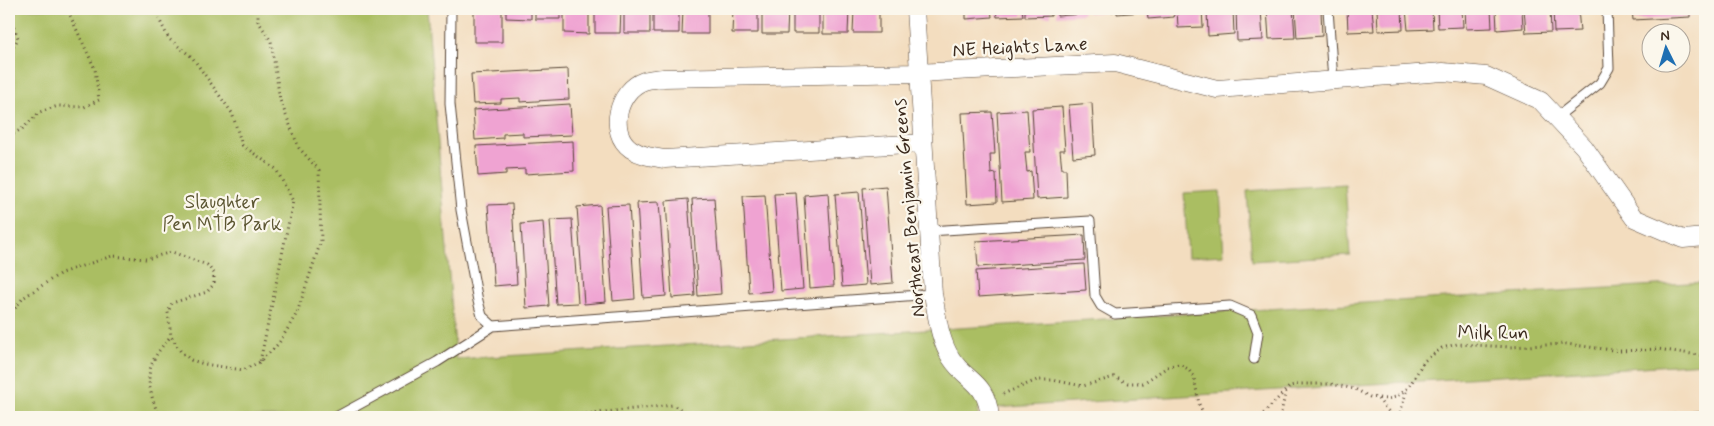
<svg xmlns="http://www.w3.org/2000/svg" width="1714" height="426" font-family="Mynerve,sans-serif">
  <rect width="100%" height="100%" fill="#fbf7ec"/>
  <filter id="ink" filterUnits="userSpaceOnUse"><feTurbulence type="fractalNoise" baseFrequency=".02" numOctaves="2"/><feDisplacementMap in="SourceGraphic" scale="10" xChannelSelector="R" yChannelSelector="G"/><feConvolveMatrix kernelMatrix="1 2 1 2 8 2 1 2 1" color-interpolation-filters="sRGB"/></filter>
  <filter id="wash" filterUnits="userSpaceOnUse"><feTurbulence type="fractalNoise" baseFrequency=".0096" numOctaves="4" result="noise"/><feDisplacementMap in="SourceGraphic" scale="20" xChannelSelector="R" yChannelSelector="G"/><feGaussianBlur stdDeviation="1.12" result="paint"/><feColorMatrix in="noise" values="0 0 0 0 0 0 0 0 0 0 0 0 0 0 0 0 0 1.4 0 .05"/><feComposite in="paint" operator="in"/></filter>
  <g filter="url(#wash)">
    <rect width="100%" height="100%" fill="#f3ddbf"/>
    <path fill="#aabe62" stroke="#727440" d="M 9,9 L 427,9 L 456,359 L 1705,282 L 1705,363 L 978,409 L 978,417 L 9,417 Z
      M 1345,184 L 1350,255 L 1252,261 L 1247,191 Z
      M 1220,191 L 1224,255 L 1188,257 L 1184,193 Z"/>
    <g id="blocks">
      <path fill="#efa3d2" d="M 474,9 L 502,9 L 502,42 L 474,42 Z
        M 506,9 L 531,9 L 531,19 L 506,18 Z
        M 535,9 L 560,9 L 560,19 L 535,19 Z
        M 564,9 L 589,9 L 589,34 L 564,33 Z
        M 595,9 L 621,9 L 620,33 L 595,33 Z
        M 624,9 L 650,9 L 650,33 L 624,33 Z
        M 653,9 L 679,9 L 679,33 L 653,33 Z
        M 683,9 L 708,9 L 708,34 L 682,34 Z
        M 733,9 L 758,9 L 758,33 L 732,33 Z
        M 762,9 L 788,9 L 787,34 L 762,34 Z
        M 793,9 L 819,9 L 819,33 L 793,33 Z
        M 823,9 L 849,9 L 848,34 L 823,34 Z
        M 854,9 L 879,9 L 879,33 L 853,33 Z
        M 966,9 L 991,9 L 992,17 L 966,19 Z
        M 996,9 L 1022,9 L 1023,16 L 997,17 Z
        M 1025,9 L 1051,9 L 1051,16 L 1025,17 Z
        M 1057,9 L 1083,9 L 1083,14 L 1057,16 Z
        M 1087,9 L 1113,9 L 1113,12 L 1087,13 Z
        M 1117,9 L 1142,9 L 1143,12 L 1117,14 Z
        M 1147,9 L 1173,9 L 1174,17 L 1148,19 Z
        M 1177,9 L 1202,9 L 1203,27 L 1178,28 Z
        M 1207,9 L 1233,9 L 1234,34 L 1208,36 Z
        M 1236,9 L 1261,9 L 1263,40 L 1237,41 Z
        M 1267,9 L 1293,9 L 1295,38 L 1269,39 Z
        M 1295,9 L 1321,9 L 1322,36 L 1297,38 Z
        M 1347,9 L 1372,9 L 1374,31 L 1348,32 Z
        M 1377,9 L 1402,9 L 1403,30 L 1378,31 Z
        M 1406,9 L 1432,9 L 1433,29 L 1408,30 Z
        M 1437,9 L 1462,9 L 1463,27 L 1438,28 Z
        M 1465,9 L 1491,9 L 1492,28 L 1466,29 Z
        M 1496,9 L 1522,9 L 1523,28 L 1497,30 Z
        M 1524,9 L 1550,9 L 1551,32 L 1526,33 Z
        M 1553,9 L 1578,9 L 1580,31 L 1554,32 Z
        M 1632,9 L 1690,9 L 1690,17 L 1633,20 Z
        M 568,69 L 569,99 L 520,102 L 520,98 L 501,99 L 501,103 L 473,104 L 471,74 Z
        M 1092,103 L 1095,155 L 1073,157 L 1069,105 Z
        M 570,104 L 572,135 L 523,137 L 523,133 L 503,134 L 503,138 L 475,140 L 473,110 Z
        M 1062,107 L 1065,150 L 1060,150 L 1062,169 L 1066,169 L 1067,197 L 1037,199 L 1032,109 Z
        M 1027,110 L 1030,152 L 1025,152 L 1027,172 L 1031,171 L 1033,200 L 1002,202 L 997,112 Z
        M 992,112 L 995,154 L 990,154 L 991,174 L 996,173 L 997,202 L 967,204 L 962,113 Z
        M 573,141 L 574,171 L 525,174 L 525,169 L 506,170 L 506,174 L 478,176 L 476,146 Z
        M 886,186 L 893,283 L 870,285 L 863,188 Z
        M 859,192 L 866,285 L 842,287 L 835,194 Z
        M 796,193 L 803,289 L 781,291 L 774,194 Z
        M 828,193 L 834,286 L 810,288 L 804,195 Z
        M 765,195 L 772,291 L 749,293 L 743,196 Z
        M 714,198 L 721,294 L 698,296 L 692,199 Z
        M 688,199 L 695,296 L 672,298 L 666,201 Z
        M 659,202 L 666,296 L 643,298 L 637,203 Z
        M 512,204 L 517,284 L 494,286 L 488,205 Z
        M 600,205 L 606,302 L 584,304 L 577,207 Z
        M 629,205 L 635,299 L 613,301 L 606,206 Z
        M 572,219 L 578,303 L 556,304 L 550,220 Z
        M 543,222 L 549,306 L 526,308 L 521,224 Z
        M 1084,235 L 1085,260 L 978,267 L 976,241 Z
        M 1084,264 L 1086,290 L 978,297 L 976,271 Z
        M 1700,412 L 1700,417 L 1662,417 L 1662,414 Z"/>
    </g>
  </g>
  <g filter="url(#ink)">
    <use href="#blocks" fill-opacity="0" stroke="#574536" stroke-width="1"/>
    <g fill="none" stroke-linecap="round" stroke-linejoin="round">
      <g stroke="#574536" stroke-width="11">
        <path id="lane" d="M 451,9 L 450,104 L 461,210 L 478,301 L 482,316 L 493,326 L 933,294
          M 1328,9 L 1333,81
          M 1557,117 L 1600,83 L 1609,68 L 1607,9
          M 929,231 L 1090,221 L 1095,296 L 1101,306 L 1115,314 L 1230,306 L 1251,315 L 1258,333 L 1254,359
          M 336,417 L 437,362 L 493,326"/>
      </g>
      <g stroke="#574536" stroke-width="19">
        <path id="street" d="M 915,9 L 933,294 C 937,315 939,339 951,358 C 967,383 986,380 990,417
          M 923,143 L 665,159 C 653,157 642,156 631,149 C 607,132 618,90 644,81 C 650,79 657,79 663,78 L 917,73 L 1115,63 L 1217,89 L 1443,72 L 1486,76 L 1541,101 L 1584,147 L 1634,218 L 1683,239 L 1705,237"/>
      </g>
      <path stroke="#574536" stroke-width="3" stroke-dasharray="1 4" stroke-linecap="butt" d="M 154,9 L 169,39 L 192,57 L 232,113 L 242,145 L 276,169 L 293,201 L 260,362
        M 9,13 L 18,38 L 9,57
        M 9,136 L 22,129 L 40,112 L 58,106 L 84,107 L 99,100 L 95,69 L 67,9
        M 9,316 L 23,298 L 61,273 L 112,256 L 146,259 L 172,252 L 207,265 L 214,273 L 214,284 L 207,292 L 172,303 L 168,312 L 171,336 L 181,352 L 191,360 L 204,364 L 243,370 L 260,362 L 279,343 L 297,313 L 321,241 L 319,170 L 299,148 L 280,100 L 271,41 L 258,21 L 258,9
        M 1003,394 L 1037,380 L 1052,380 L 1083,386 L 1114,377 L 1128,383 L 1143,383 L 1169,366 L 1179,364 L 1188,369 L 1194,377 L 1199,404 L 1205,417
        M 1378,399 L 1393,417
        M 159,417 C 145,380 143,367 171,336
        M 556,417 L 673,405 L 694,417
        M 1260,417 L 1290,386 L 1299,384 L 1331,384 L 1355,389 L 1370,397 L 1387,399 L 1396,397 L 1409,387 L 1424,361 L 1442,348 L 1457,344 L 1509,347 L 1566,344 L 1620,351 L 1658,349 L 1705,356
        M 1280,417 L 1286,391
        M 1399,417 L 1407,389"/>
      <use href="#lane" stroke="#fff" stroke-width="9"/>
      <use href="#street" stroke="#fff" stroke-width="18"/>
    </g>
  </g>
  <g text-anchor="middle" stroke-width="4.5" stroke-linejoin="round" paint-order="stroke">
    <g font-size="19" fill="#3b2a1e" stroke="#fbf7ec">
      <text transform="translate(1020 46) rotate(-3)" y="7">NE Heights Lane</text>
      <text transform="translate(908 208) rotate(-95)" y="7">Northeast Benjamin Greens</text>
      <text x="1493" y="339">Milk Run</text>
    </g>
    <g font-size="19" fill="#5c5632" stroke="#fbf7ec">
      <text x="222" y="208">Slaughter<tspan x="222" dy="22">Pen MTB Park</tspan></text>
    </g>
  </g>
  <rect width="1714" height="426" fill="none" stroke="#fbf7ec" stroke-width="30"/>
  <g transform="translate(1666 48) rotate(355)"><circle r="24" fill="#fbf7ec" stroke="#aea59a"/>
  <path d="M0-4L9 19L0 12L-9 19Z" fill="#1f6fb2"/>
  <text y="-8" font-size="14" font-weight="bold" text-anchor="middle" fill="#3b2a1e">N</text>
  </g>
</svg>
